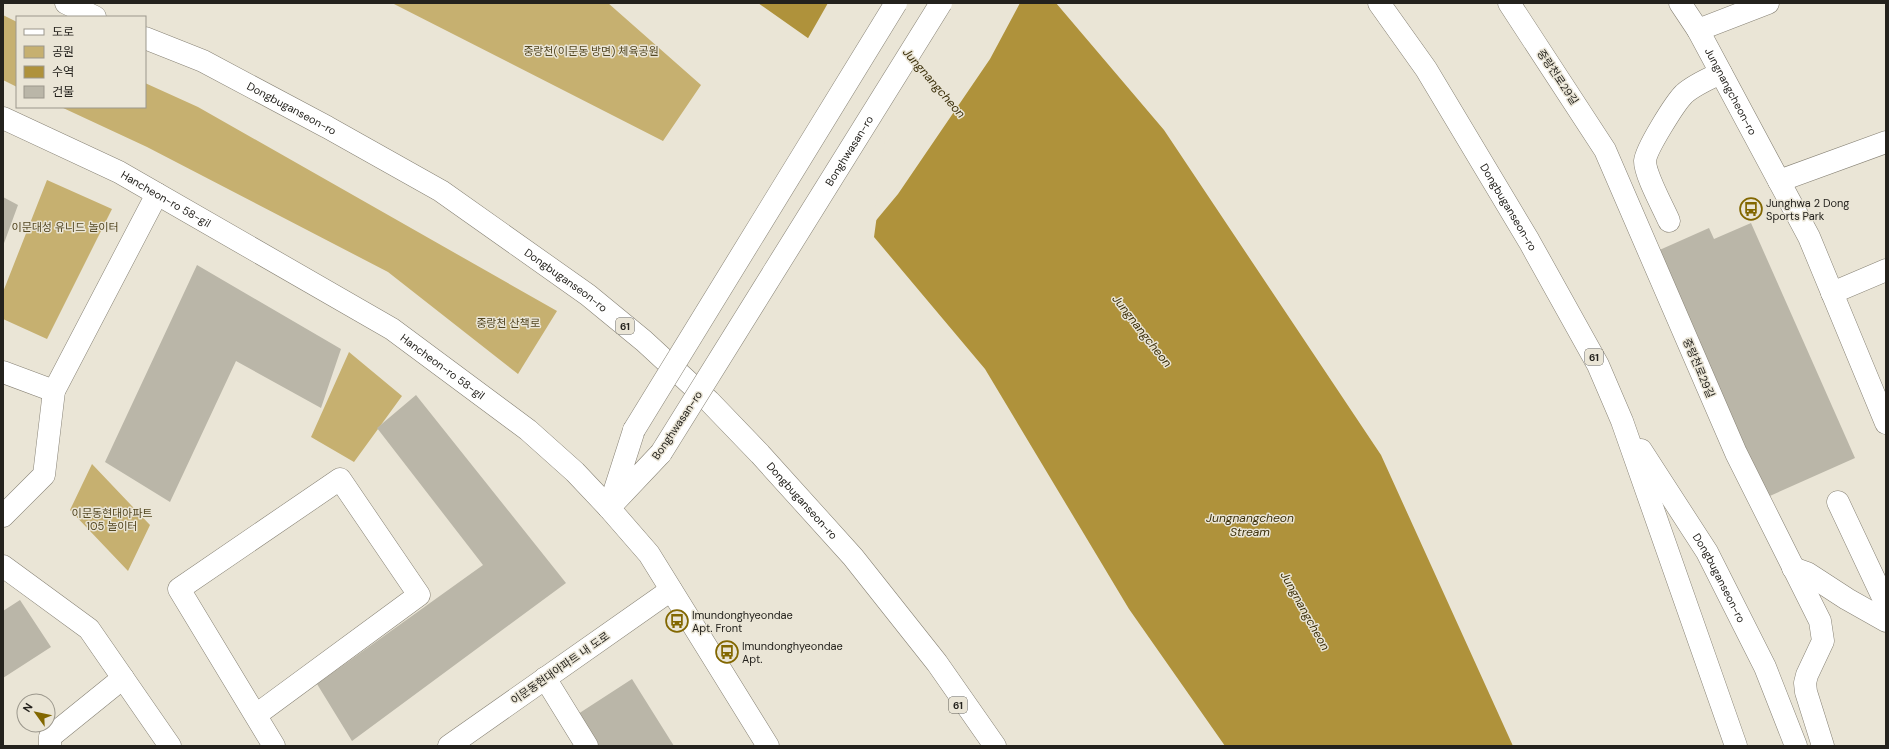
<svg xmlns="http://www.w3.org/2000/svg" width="1889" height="749" font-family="'DM Sans','Noto Sans KR',sans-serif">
  <rect width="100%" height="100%" fill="#eae5d6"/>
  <path fill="#c6b070" d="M 392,3 L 608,3 L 701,85 L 663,141 Z
    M 3,15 L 17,22 L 17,87 L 3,80 Z
    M 145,83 L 198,107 L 557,311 L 518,374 L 388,272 L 147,147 L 61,107 L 145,107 Z
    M 47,180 L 112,209 L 47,339 L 3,319 L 3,292 Z
    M 349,352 L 402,396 L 354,462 L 311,437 Z
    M 92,464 L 150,525 L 128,571 L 70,510 Z"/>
  <path fill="#af923b" d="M 758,3 L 1056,3 L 1164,130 L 1381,455 L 1513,746 L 1225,746 L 1129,609 L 985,369 L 874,237 L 893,98 Z"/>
  <path fill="#eae5d6" d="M 828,3 L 1020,3 L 990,59 L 898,194 L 873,224 L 891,99 L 807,40 Z"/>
  <path fill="#bab6a8" d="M 3,197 L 18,205 L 3,246 Z
    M 1751,223 L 1855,458 L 1763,499 L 1655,252 L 1709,228 L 1714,239 Z
    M 197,265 L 341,349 L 321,408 L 236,361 L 170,502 L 105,462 Z
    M 416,395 L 566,583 L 352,741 L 317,684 L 483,565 L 377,428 Z
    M 20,600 L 51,647 L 3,678 L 3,611 Z
    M 632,679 L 674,746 L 597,746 L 578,714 Z"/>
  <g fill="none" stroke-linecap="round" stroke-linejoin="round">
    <g stroke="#878275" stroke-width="23">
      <g id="minor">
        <path d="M 1509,3 L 1605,150 L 1736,453 L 1820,621 L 1823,641 L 1807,675 L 1805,683 L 1806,692 L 1823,746"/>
        <path d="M 1698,30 L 1768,3"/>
        <path id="s1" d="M 3,118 L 119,172 L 392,329 L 528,430 L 575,472 L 609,508"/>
        <path d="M 1779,181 L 1886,142"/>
        <path d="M 1669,221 C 1663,207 1645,175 1645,161 C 1646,149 1675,103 1684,94 C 1694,85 1708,79 1721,73"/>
        <path d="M 1832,293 L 1886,270"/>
        <path d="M 3,372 L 54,391"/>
        <path d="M 1838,502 L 1886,604"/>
        <path d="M 3,516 L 44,475 L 54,391 L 157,194"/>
        <path d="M 3,566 L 89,629 L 170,746"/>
        <path d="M 1793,568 L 1807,573 L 1847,599 L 1886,621"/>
        <path d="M 545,678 L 587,746"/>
        <path d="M 256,715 L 419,595 L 340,479 L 179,589 L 274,746"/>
        <path d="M 50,746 L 50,737 L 123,678"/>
        <path d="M 449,746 L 671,590"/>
      </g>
    </g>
    <g stroke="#878275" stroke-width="23">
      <g id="major">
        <path id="s2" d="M 1680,3 L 1698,30 L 1809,237 L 1886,423"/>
        <path d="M 634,430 L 609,508 L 661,453"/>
        <path d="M 609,508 L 649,554 L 768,746"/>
      </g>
    </g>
    <g stroke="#878275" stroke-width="23">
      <g id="highway">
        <path d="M 66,3 L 95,17"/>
        <path id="s3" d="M 1379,3 L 1426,69 L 1529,241 L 1598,365 L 1622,421 L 1736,746"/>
        <path id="s4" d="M 145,38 L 203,61 L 327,127 L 441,191 L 588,295 L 644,341 L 709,401 L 760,454 L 853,557 L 937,663 L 995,746"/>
        <path id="s5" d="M 1641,450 L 1707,552 L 1765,667 L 1796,746"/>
      </g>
    </g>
    <use href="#minor" stroke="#fff" stroke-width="22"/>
    <use href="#major" stroke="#fff" stroke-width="22"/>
    <use href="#highway" stroke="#fff" stroke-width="22"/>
    <g stroke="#878275" stroke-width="23" stroke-linecap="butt">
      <g id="major-bridge">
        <path d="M 634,430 L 896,3"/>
        <path id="s6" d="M 661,453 L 941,3"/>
      </g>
    </g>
    <use href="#major-bridge" stroke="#fff" stroke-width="22"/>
  </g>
  <defs>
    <g id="bus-ring" transform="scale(1.15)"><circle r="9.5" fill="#eae5d6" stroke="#826700" stroke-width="1.5"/><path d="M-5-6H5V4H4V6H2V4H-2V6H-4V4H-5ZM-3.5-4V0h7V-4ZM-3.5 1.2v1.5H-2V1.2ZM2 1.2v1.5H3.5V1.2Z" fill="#826700"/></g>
  </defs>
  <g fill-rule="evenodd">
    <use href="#bus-ring" x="1751" y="209"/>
    <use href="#bus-ring" x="677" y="621"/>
    <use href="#bus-ring" x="727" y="652"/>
  </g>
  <g text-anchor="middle" stroke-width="3" stroke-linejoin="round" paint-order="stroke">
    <g fill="#eae5d6" stroke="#5f5c54" stroke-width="1">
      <rect x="616" y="318" width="18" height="16" rx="3"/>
      <rect x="1585" y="349" width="18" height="16" rx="3"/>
      <rect x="949" y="697" width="18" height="16" rx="3"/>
    </g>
    <g font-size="10" font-weight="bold" fill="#24221d">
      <text x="625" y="330">61</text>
      <text x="1594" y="361">61</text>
      <text x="958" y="709">61</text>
    </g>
    <g font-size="11" fill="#534722" stroke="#eae5d6">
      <text x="591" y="55">중랑천(이문동 방면) 체육공원</text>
      <text x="65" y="231">이문대성 유니드 놀이터</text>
      <text x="508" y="327">중랑천 산책로</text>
      <text x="112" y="517">이문동현대아파트<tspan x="112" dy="13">105 놀이터</tspan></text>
    </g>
    <g font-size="11" fill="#24221d" stroke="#eae5d6">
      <text transform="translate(1558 77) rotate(56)" y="4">중랑천로29길</text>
      <text dy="4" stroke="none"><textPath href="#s2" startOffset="102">Jungnangcheon-ro</textPath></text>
      <text dy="4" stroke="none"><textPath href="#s4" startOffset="163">Dongbuganseon-ro</textPath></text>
      <text dy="4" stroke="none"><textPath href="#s6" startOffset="356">Bonghwasan-ro</textPath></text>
      <text dy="4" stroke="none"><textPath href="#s1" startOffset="182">Hancheon-ro 58-gil</textPath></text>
      <text dy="4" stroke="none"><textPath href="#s3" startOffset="242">Dongbuganseon-ro</textPath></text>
      <text dy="4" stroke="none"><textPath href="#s4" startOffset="487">Dongbuganseon-ro</textPath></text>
      <text dy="4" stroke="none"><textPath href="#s1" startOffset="506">Hancheon-ro 58-gil</textPath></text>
      <text transform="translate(1699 368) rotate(67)" y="4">중랑천로29길</text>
      <text transform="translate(677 425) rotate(-56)" y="4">Bonghwasan-ro</text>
      <text dy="4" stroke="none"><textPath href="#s4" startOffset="811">Dongbuganseon-ro</textPath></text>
      <text dy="4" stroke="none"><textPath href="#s5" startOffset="150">Dongbuganseon-ro</textPath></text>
      <text transform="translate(560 668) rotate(-35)" y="4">이문동현대아파트 내 도로</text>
    </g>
    <g font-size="11" fill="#24221d" stroke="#eae5d6" text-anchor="start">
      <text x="1766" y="207">Junghwa 2 Dong<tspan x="1766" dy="13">Sports Park</tspan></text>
      <text x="692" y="619">Imundonghyeondae<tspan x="692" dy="13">Apt. Front</tspan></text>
      <text x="742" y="650">Imundonghyeondae<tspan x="742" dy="13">Apt.</tspan></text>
    </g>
    <g font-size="12" font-style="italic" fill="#3c300a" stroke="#eae5d6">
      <text transform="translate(934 83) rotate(49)" y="4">Jungnangcheon</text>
      <text transform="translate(1142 331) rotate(52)" y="4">Jungnangcheon</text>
      <text x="1250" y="522">Jungnangcheon<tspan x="1250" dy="14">Stream</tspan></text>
      <text transform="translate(1305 611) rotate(61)" y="4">Jungnangcheon</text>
    </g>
  </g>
  <rect width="1889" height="749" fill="none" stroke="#24221d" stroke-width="8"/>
  <rect x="16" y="16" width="130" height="92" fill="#eae5d6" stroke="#9b978c"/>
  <rect x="24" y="29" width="20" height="6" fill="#ffffff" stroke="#9b978c"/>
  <text x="52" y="36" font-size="12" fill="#24221d">도로</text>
  <rect x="24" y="46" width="20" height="12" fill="#c6b070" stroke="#9b978c"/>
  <text x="52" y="56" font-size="12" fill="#24221d">공원</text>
  <rect x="24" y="66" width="20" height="12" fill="#af923b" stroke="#9b978c"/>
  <text x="52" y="76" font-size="12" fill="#24221d">수역</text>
  <rect x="24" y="86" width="20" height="12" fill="#bab6a8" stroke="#9b978c"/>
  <text x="52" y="96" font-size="12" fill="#24221d">건물</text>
  <g transform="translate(36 713) rotate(303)"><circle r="19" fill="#eae5d6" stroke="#9b978c"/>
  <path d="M0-3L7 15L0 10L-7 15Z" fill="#826700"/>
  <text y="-6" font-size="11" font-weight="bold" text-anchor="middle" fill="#24221d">N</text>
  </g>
</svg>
